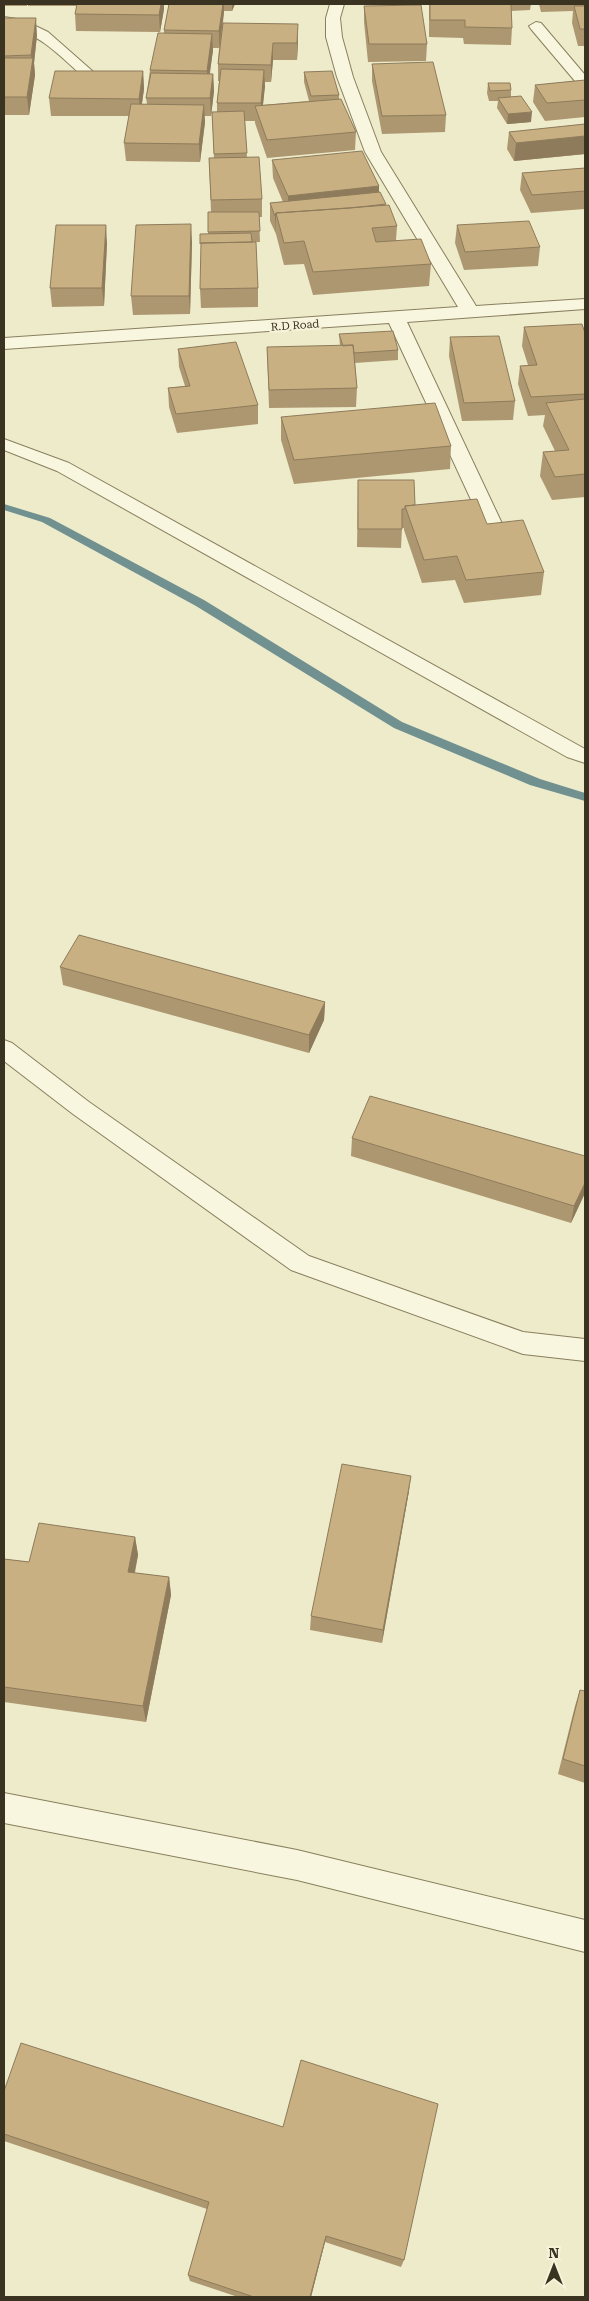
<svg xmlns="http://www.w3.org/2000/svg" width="589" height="2301" font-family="'Roboto Serif',serif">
  <rect width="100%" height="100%" fill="#edebca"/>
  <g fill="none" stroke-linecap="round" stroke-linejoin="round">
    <path fill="#719090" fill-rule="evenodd" d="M 4,504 L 50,518 L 204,600 L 402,722 L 540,779 L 585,793 L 585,801 L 530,785 L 394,728 L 196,606 L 42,522 L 4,510 Z"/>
    <g stroke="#897f5f" stroke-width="2">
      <path id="lane" d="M 4,439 L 69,463 L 585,749 L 585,763 L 567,757 L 57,471 L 4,450 Z
        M 4,1040 L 12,1043 L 89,1102 L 309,1256 L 523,1332 L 585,1339 L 585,1361 L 523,1354 L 291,1270 L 73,1114 L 4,1061 Z
        M 4,1793 L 297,1850 L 585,1920 L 585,1952 L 297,1880 L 4,1823 Z"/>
    </g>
    <g stroke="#897f5f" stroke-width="2">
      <path id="street" d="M 330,4 L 344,4 L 340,18 L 342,37 L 353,77 L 381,152 L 476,306 L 585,299 L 585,309 L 407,322 L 506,532 L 503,536 L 496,538 L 489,536 L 486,532 L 389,323 L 4,349 L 4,338 L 458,307 L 365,152 L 337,77 L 326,37 L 326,18 Z
        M 4,17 L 23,20 L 48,32 L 106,83 L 103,86 L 93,86 C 66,62 41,32 4,25 Z
        M 536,22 L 541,23 L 585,75 L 585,89 L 580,87 L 531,29 L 529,26 Z"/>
    </g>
    <use href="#lane" fill="#f8f6de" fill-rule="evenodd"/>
    <use href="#street" fill="#f8f6de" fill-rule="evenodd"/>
  </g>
  <path fill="#ad9770" d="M 4,4 L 27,4 L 27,6 L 4,6 Z
    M 28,4 L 164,4 L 164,9 L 160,32 L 76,31 L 75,14 L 77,6 L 28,6 Z
    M 169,4 L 235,4 L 232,11 L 224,11 L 223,23 L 298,41 L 297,60 L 273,60 L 271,82 L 265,82 L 263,105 L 309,101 L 304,82 L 304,72 L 339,95 L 339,99 L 356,132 L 355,150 L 267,158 L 255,123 L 255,121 L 245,121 L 247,157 L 262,199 L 262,217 L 259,217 L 260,242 L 252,242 L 258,288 L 258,307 L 201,308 L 200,289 L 208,234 L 208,212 L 211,212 L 209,158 L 214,158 L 212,112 L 217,112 L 217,103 L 219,81 L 218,81 L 218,64 L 219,48 L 213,48 L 210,74 L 213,74 L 214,91 L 211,116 L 204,116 L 205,122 L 200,162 L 126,161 L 124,143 L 129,116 L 51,116 L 49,98 L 143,71 L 144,89 L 142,104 L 147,104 L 146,98 L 150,70 L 164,33 L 164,30 Z
    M 429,4 L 531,4 L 530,10 L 511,11 L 512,28 L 511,45 L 464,44 L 463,38 L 429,37 Z
    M 539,4 L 585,4 L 585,46 L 578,46 L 572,23 L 573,11 L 541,12 Z
    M 364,6 L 427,44 L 426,61 L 368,62 L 364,22 Z
    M 4,18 L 37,35 L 34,63 L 35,75 L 29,115 L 4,115 Z
    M 372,64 L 446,115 L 445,132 L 382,134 L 372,81 Z
    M 585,80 L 585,117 L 545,121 L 533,102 L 535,85 Z
    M 488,83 L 511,90 L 511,97 L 531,122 L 507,124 L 497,108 L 498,101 L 489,101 L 487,93 Z
    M 585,124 L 585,154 L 514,161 L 507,149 L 509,132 Z
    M 272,160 L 379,186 L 379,192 L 397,226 L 396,240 L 431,264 L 429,286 L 313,295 L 304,264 L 284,265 L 276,234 L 270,221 L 270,203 L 283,202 L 273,178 Z
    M 585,168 L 585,209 L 531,213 L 520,190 L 522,173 Z
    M 457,225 L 540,247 L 538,266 L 464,270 L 455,243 Z
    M 192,242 L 190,314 L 133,315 L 131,296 Z
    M 107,243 L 104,306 L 52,307 L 50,288 Z
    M 524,327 L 585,333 L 585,497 L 552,500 L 540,476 L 543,452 L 555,451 L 543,426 L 545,415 L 528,416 L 518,384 L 520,366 L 528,365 L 522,346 Z
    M 339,334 L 398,350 L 398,360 L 355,363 L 357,388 L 356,407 L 269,408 L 267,347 L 340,346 Z
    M 450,337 L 515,401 L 513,420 L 462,421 L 449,356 Z
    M 178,349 L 258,405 L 258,424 L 177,433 L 169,407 L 168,388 L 185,386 L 179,367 Z
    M 281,417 L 451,446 L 450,469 L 294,484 L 281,440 Z
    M 358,480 L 415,505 L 487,524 L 544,572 L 541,595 L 464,603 L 455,580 L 422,583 L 404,530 L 404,528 L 402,528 L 401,548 L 357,547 Z
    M 60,967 L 325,1002 L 324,1020 L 309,1053 L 63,985 Z
    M 352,1138 L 585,1156 L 585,1193 L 571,1223 L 351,1156 Z
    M 409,1491 L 382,1643 L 310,1630 L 311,1616 Z
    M 135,1537 L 138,1555 L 135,1573 L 169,1577 L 171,1595 L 146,1722 L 4,1702 L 4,1559 L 29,1562 Z
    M 580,1690 L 585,1691 L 585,1783 L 558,1774 L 575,1706 Z
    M 4,2091 L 404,2260 L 401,2267 L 325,2242 L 311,2297 L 238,2297 L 190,2281 L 188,2275 L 207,2209 L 4,2141 Z"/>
  <path fill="#8d7b5b" d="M 161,4 L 164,4 L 164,9 L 160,32 L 159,15 Z
    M 223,4 L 224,4 L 224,12 L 219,48 L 219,31 Z
    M 232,4 L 235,4 L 232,11 Z
    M 36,18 L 37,35 L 34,63 L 35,75 L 29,115 L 27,97 L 32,66 L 31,55 Z
    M 298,24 L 298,41 L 297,60 L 297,43 Z
    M 212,34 L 213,51 L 207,89 L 207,71 Z
    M 273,43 L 273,60 L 271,82 L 271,65 Z
    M 264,70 L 265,87 L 261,121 L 261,103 Z
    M 143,71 L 144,89 L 140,116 L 139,99 Z
    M 213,74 L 214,91 L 211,116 L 210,98 Z
    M 204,105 L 205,122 L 200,162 L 199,144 Z
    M 532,112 L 531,122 L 507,124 L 508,114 Z
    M 585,136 L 585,154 L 514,161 L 516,143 Z
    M 379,186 L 379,204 L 288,214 L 288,196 Z
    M 275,216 L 276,216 L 276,234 Z
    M 191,224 L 192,242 L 190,314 L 189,296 Z
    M 106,225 L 107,243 L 104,306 L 102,288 Z
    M 325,1002 L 324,1020 L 309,1053 L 309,1035 Z
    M 585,1183 L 585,1193 L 571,1223 L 574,1206 Z
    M 411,1476 L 409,1491 L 382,1643 L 383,1630 Z
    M 135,1537 L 138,1555 L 131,1589 L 128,1572 Z
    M 169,1577 L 171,1595 L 146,1722 L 143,1706 Z
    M 326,2236 L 325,2242 L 311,2297 L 310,2297 Z"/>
  <path fill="#c9b082" stroke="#8d7b5b" d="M 77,4 L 161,4 L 159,15 L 75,14 Z
    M 169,4 L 223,4 L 219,31 L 164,30 Z
    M 430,4 L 511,4 L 512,28 L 465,27 L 465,20 L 430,20 Z
    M 421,5 L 427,44 L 369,44 L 364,6 Z
    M 574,6 L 585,6 L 585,29 L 580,29 Z
    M 4,18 L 36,18 L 31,55 L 4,56 Z
    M 223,23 L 298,24 L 297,43 L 273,43 L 271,65 L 218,64 Z
    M 158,33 L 212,34 L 207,71 L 150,70 Z
    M 4,58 L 33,58 L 27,97 L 4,97 Z
    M 433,62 L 446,115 L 382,116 L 372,64 Z
    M 221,69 L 264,70 L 261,103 L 217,103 Z
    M 55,71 L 143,71 L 139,99 L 49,98 Z
    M 332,71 L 339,95 L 311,96 L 304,72 Z
    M 151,73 L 213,74 L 210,98 L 146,98 Z
    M 585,80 L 585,100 L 547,103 L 535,85 Z
    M 488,83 L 510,83 L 511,90 L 490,91 Z
    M 521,96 L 532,112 L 508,114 L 498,98 Z
    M 341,99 L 356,132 L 267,140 L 255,106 Z
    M 131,104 L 204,105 L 199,144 L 124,143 Z
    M 244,111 L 247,153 L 214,154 L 212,112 Z
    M 585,124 L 585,136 L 516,143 L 509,132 Z
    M 362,151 L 379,186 L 288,196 L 272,160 Z
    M 259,157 L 262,199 L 211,200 L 209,158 Z
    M 585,168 L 585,191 L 532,195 L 522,173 Z
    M 380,192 L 386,204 L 351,208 L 276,213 L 275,216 L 270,203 Z
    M 389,205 L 397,226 L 372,228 L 376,242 L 421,239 L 431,264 L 313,272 L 304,241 L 284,243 L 276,213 Z
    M 208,212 L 259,212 L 260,231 L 208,232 Z
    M 529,221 L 540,247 L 465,252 L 457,225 Z
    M 191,224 L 189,296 L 131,296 L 136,225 Z
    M 56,225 L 106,225 L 102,288 L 50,288 Z
    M 251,233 L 252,242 L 201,243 L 200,244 L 200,234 Z
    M 256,242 L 258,288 L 200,289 L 201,243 Z
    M 582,324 L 585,333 L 585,394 L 531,397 L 520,366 L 537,365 L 524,327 Z
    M 393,331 L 398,350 L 354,353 L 353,345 L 343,346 L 339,334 Z
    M 499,336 L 515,401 L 464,403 L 450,337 Z
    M 236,342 L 258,405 L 176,414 L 168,388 L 190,386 L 178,349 Z
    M 353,345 L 357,388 L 269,390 L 267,347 Z
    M 585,399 L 585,474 L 555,477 L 543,452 L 569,450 L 546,403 Z
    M 435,403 L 451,446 L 294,460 L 281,417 Z
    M 358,480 L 414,480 L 415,505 L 405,506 L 405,509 L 402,509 L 402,529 L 358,529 Z
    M 477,499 L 487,524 L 523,520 L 544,572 L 466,580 L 457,556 L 424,560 L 405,506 Z
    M 79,935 L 325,1002 L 309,1035 L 60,967 Z
    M 370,1096 L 585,1156 L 585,1183 L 574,1206 L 352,1138 Z
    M 342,1464 L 411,1476 L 383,1630 L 311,1616 Z
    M 39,1523 L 135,1537 L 128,1572 L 169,1577 L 143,1706 L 4,1687 L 4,1559 L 29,1562 Z
    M 580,1690 L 585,1691 L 585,1766 L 563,1759 Z
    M 21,2043 L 283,2127 L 301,2060 L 438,2104 L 404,2260 L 326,2236 L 310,2297 L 254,2297 L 188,2275 L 209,2202 L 4,2134 L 4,2091 Z"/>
  <g text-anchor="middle" stroke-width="4.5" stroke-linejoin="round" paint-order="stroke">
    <g font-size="11" fill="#3b3322" stroke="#f5f3da">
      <text transform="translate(295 325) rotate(-4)" y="4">R.D Road</text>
    </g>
  </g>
  <rect width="589" height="2301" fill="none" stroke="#3b3322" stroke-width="10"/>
  <g transform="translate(554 2266)" stroke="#f5f3da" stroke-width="4" paint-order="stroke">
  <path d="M0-4L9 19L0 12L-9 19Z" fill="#3b3322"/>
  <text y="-8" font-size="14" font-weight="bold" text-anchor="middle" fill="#3b3322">N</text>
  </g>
</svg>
